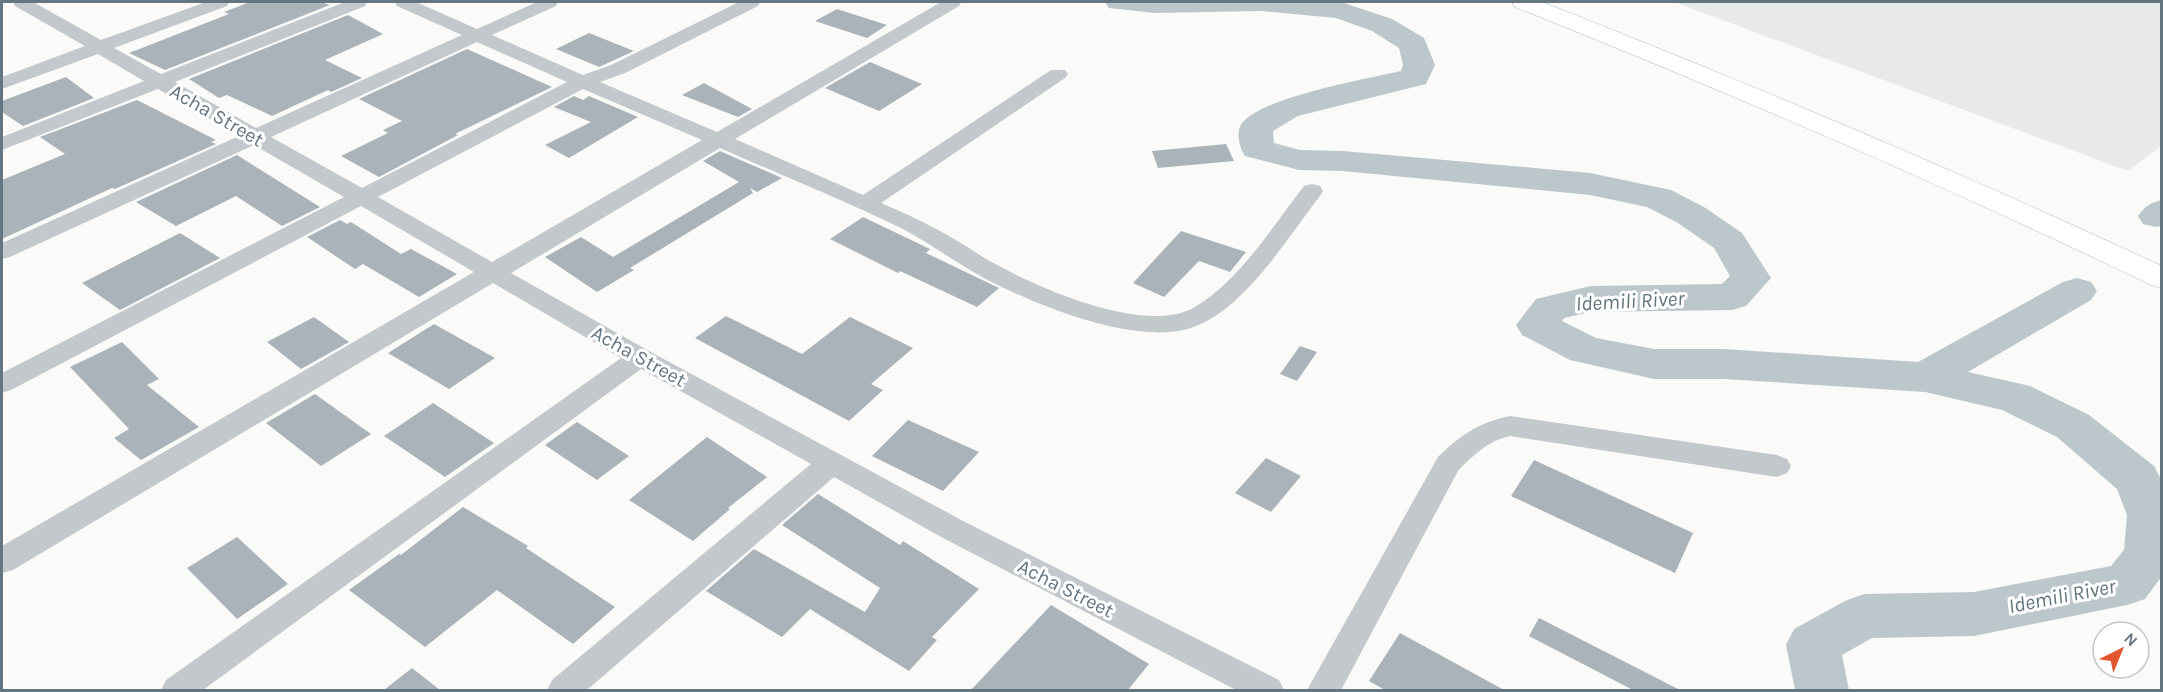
<svg xmlns="http://www.w3.org/2000/svg" width="2163" height="692" font-family="Karla,sans-serif">
  <rect width="100%" height="100%" fill="#fafaf8"/>
  <path fill="#e8e9e9" d="M 1674,2 L 2161,2 L 2161,146 L 2128,171 Z"/>
  <g fill="none" stroke-linecap="round" stroke-linejoin="round">
    <path fill="#bbc7cb" fill-rule="evenodd" d="M 1105,2 L 1341,2 L 1392,19 L 1424,38 L 1435,65 L 1426,84 L 1298,116 L 1273,131 L 1274,143 L 1300,150 L 1343,151 L 1590,173 L 1671,190 L 1704,207 L 1742,233 L 1771,278 L 1746,306 L 1732,310 L 1591,312 L 1564,318 L 1562,321 L 1596,338 L 1654,349 L 1724,349 L 1918,362 L 2063,282 L 2077,278 L 2091,282 L 2097,291 L 2091,300 L 1968,372 L 2030,386 L 2089,415 L 2154,466 L 2162,481 L 2162,576 L 2145,599 L 2127,605 L 1974,636 L 1872,638 L 1842,655 L 1849,690 L 1795,690 L 1786,645 L 1794,629 L 1845,601 L 1864,594 L 1974,592 L 2111,566 L 2124,550 L 2127,515 L 2117,489 L 2057,437 L 2002,410 L 1925,392 L 1724,379 L 1654,379 L 1570,360 L 1522,335 L 1516,325 L 1536,299 L 1591,286 L 1722,284 L 1730,276 L 1714,248 L 1678,223 L 1647,207 L 1590,195 L 1343,171 L 1299,170 L 1245,156 C 1239,148 1235,130 1243,122 C 1264,97 1366,79 1401,71 L 1403,65 L 1399,48 L 1372,31 L 1336,18 L 1261,11 L 1155,13 L 1109,8 Z
      M 2162,200 L 2162,226 L 2156,227 L 2143,224 L 2138,216 C 2145,206 2150,203 2162,200 Z"/>
  </g>
  <path fill="#aab3b9" d="M 250,2 L 320,2 L 330,5 L 165,70 L 129,53 L 229,14 L 224,12 Z
    M 837,9 L 887,25 L 867,38 L 815,21 Z
    M 348,15 L 383,34 L 325,60 L 362,78 L 331,92 L 328,90 L 272,116 L 227,95 L 219,98 L 189,79 Z
    M 589,33 L 634,51 L 599,67 L 556,49 Z
    M 467,49 L 552,87 L 455,134 L 458,135 L 379,177 L 341,156 L 388,133 L 383,130 L 402,121 L 359,99 Z
    M 870,62 L 922,84 L 879,111 L 825,88 Z
    M 66,77 L 94,98 L 23,126 L 2,112 L 2,101 Z
    M 704,83 L 752,109 L 738,117 L 682,95 Z
    M 574,96 L 583,100 L 589,96 L 638,117 L 569,158 L 545,145 L 591,122 L 554,107 Z
    M 137,100 L 216,140 L 211,142 L 216,144 L 115,189 L 112,188 L 2,239 L 2,180 L 65,154 L 40,137 Z
    M 1226,144 L 1234,161 L 1158,168 L 1152,151 Z
    M 720,151 L 782,178 L 757,192 L 750,188 L 753,193 L 630,268 L 634,270 L 597,292 L 545,257 L 581,237 L 613,257 L 739,182 L 703,161 Z
    M 237,155 L 320,207 L 282,226 L 236,196 L 176,226 L 136,202 Z
    M 863,217 L 930,249 L 926,253 L 999,288 L 977,307 L 900,271 L 898,273 L 830,239 Z
    M 340,220 L 347,224 L 351,222 L 401,254 L 411,249 L 457,274 L 419,297 L 363,264 L 355,269 L 307,237 Z
    M 1181,231 L 1246,252 L 1230,272 L 1199,261 L 1164,297 L 1133,283 Z
    M 180,233 L 220,258 L 120,310 L 82,283 Z
    M 726,316 L 802,354 L 850,317 L 913,348 L 871,384 L 883,390 L 849,421 L 695,338 Z
    M 314,317 L 349,342 L 301,369 L 267,342 Z
    M 434,324 L 495,358 L 449,389 L 388,353 Z
    M 122,342 L 159,379 L 147,385 L 199,427 L 141,460 L 114,438 L 129,429 L 70,367 Z
    M 1300,346 L 1317,352 L 1297,381 L 1280,374 Z
    M 315,394 L 371,434 L 321,466 L 266,423 Z
    M 433,403 L 494,443 L 445,477 L 384,436 Z
    M 908,420 L 979,452 L 943,491 L 872,456 Z
    M 577,422 L 629,456 L 597,480 L 545,445 Z
    M 707,437 L 767,477 L 728,508 L 730,509 L 693,541 L 629,500 Z
    M 1266,458 L 1301,476 L 1271,512 L 1235,493 Z
    M 1534,460 L 1693,533 L 1675,573 L 1511,496 Z
    M 818,494 L 900,545 L 903,541 L 979,589 L 932,637 L 937,640 L 909,671 L 810,609 L 782,637 L 706,591 L 754,549 L 865,612 L 880,588 L 782,525 Z
    M 463,507 L 528,546 L 526,548 L 615,607 L 573,644 L 497,590 L 425,647 L 349,590 L 399,554 L 401,555 Z
    M 237,537 L 288,584 L 237,619 L 187,568 Z
    M 1051,605 L 1149,664 L 1128,690 L 971,690 Z
    M 1539,618 L 1680,690 L 1633,690 L 1529,636 Z
    M 1400,633 L 1504,690 L 1385,690 L 1369,681 Z
    M 412,668 L 440,690 L 384,690 Z"/>
  <g fill="none" stroke-linecap="round" stroke-linejoin="round">
    <g stroke="#b4b9bd" stroke-width="1">
      <path id="trunk" d="M 1512,2 L 1542,2 C 1751,84 1958,171 2162,266 L 2162,288 L 2151,285 C 1942,184 1730,93 1515,7 Z"/>
    </g>
    <path fill="#c3c8cc" fill-rule="evenodd" d="M 13,2 L 33,2 L 101,40 L 206,2 L 229,2 L 227,6 L 114,48 L 161,74 L 345,2 L 367,2 L 365,6 L 175,82 L 256,128 L 462,35 L 397,6 L 395,2 L 416,2 L 477,29 L 537,2 L 558,2 L 556,6 L 492,35 L 583,75 L 611,65 L 739,2 L 760,2 L 758,6 L 625,73 L 600,82 L 717,132 L 941,2 L 961,2 L 959,6 L 735,139 L 863,195 L 1051,70 L 1065,70 L 1068,74 L 1065,78 L 881,203 C 900,211 920,220 938,230 C 960,241 979,256 1001,267 C 1045,291 1148,335 1195,307 C 1240,280 1272,227 1304,186 L 1312,184 L 1320,186 L 1323,191 L 1320,196 C 1287,238 1247,306 1196,326 C 1141,349 1035,305 984,278 C 956,263 931,244 903,229 C 843,200 781,175 720,148 L 511,273 L 649,351 L 965,522 L 1279,680 L 1284,690 L 1236,690 L 943,538 L 834,477 L 587,690 L 547,690 L 552,680 L 811,464 L 641,369 L 203,690 L 161,690 L 166,680 L 621,358 L 493,283 L 13,570 L 2,573 L 2,546 L 474,272 L 361,206 L 11,390 L 2,393 L 2,373 L 344,197 L 254,145 L 10,257 L 2,259 L 2,243 L 239,136 L 158,89 L 2,150 L 2,137 L 144,81 L 98,54 L 2,89 L 2,77 L 85,46 L 15,6 ZM 477,42 L 567,82 L 362,188 L 271,137 ZM 583,89 L 702,140 L 492,262 L 378,197 Z
      M 1510,416 L 1777,455 L 1787,459 L 1791,466 L 1787,473 L 1777,477 L 1510,436 C 1488,441 1473,455 1458,471 L 1341,690 L 1307,690 L 1438,457 C 1460,435 1480,422 1510,416 Z"/>
    <use href="#trunk" fill="#fff" fill-rule="evenodd"/>
  </g>
  <g text-anchor="middle" stroke-width="6" stroke-linejoin="round" paint-order="stroke">
    <g font-size="20" fill="#657683" stroke="#fff">
      <text transform="translate(217 115) rotate(30)" y="7">Acha Street</text>
      <text transform="translate(639 356) rotate(29)" y="7">Acha Street</text>
      <text transform="translate(1066 588) rotate(27)" y="7">Acha Street</text>
    </g>
    <g font-size="21" font-style="italic" fill="#60757c" stroke="#fff">
      <text transform="translate(1630 301) rotate(-3)" y="7">Idemili River</text>
      <text transform="translate(2062 596) rotate(-11)" y="7">Idemili River</text>
    </g>
  </g>
  <rect width="2163" height="692" fill="none" stroke="#657683" stroke-width="6"/>
  <g transform="translate(2121 650) rotate(43)"><circle r="28" fill="#ffffff" stroke="#c1c8cd" stroke-width="1.5"/>
  <path d="M0-4.5L10 22L0 15L-10 22Z" fill="#e4572e"/>
  <text y="-9" font-size="16" font-weight="bold" text-anchor="middle" fill="#657683">N</text>
  </g>
</svg>
